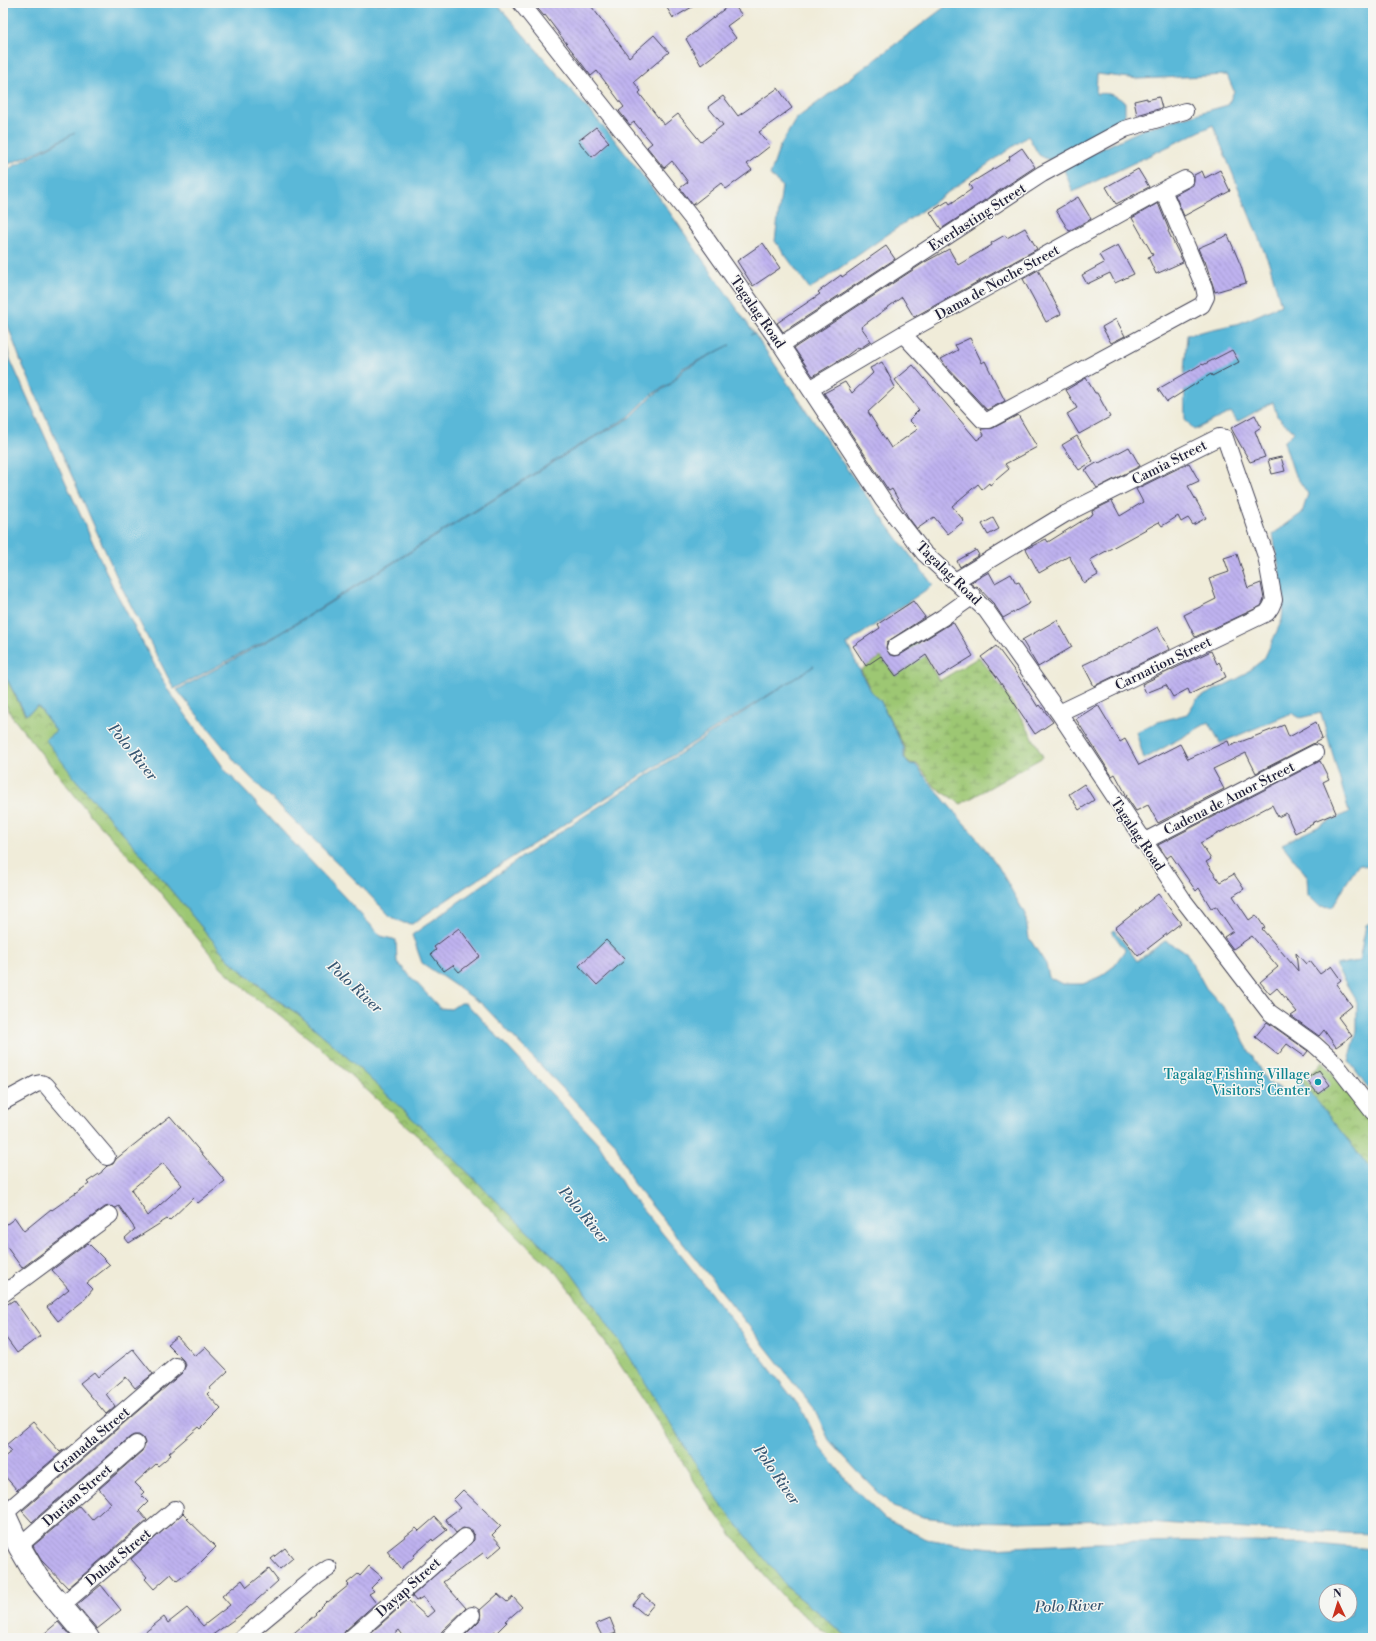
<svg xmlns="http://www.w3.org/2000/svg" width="1376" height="1641" font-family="'Libre Bodoni',serif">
  <defs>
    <pattern id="wetland-marsh" width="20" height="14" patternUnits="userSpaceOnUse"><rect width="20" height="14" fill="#9dc773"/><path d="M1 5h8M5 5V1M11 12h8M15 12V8" fill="none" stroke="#80a160"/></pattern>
    <pattern id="park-crowns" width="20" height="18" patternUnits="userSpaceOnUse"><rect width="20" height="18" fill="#9dc773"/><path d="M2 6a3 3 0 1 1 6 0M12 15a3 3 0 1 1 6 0" fill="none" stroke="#80a160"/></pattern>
    <pattern id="building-back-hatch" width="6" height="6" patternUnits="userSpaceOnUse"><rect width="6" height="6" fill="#bfb3f0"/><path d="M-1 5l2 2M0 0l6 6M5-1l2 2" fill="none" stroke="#9b91c4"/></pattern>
  </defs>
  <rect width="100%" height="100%" fill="#f6f6f2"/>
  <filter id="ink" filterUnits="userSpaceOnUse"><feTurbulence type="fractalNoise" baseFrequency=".025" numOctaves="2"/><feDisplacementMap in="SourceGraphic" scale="8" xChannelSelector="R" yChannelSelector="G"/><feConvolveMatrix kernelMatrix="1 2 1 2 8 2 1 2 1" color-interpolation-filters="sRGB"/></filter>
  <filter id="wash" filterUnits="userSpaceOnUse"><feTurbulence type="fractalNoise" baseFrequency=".012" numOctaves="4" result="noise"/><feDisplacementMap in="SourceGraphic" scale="16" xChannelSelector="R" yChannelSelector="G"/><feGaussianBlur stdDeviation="0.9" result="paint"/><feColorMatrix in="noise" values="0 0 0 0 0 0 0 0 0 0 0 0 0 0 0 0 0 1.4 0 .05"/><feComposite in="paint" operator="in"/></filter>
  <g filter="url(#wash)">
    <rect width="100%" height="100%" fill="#f0ecd9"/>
    <path fill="url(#wetland-marsh)" stroke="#607457" d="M 915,638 L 939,681 L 979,657 C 1004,688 1025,722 1043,757 L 961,804 L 935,787 L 917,764 L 910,763 L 905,758 L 905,748 L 880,700 L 871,691 L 861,670 L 881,657 L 896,676 L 911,665 L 899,649 Z"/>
    <path fill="url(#park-crowns)" stroke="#607457" d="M 3,672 L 25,715 L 38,706 L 56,731 L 50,736 L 76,780 L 140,853 L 228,959 L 272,997 L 298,1014 L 334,1045 L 431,1136 L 530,1234 L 569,1270 L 604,1319 L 611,1321 L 789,1589 L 845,1635 L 851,1638 L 832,1638 L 791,1605 L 764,1575 L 724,1525 L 706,1500 L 660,1425 L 575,1297 L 557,1273 L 516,1235 L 421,1139 L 316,1044 L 273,1010 L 256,999 L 221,967 L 141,869 L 93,818 L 13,718 L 3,700 Z
      M 1323,1062 L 1373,1125 L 1373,1173 L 1301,1081 Z"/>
    <path fill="#5ab8d8" stroke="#3e6d8a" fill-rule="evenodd" d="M 3,3 L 496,3 L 614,139 L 659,197 L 754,333 L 750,335 L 754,333 C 811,419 870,504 933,585 L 847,644 L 870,691 L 880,700 L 904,748 L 904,758 L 910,764 L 916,765 L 933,787 L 980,842 L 998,866 L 1025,914 L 1029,938 L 1046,964 L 1049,977 L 1062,984 L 1083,984 L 1101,976 L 1113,967 L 1125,950 L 1112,932 L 1115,930 L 1137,961 L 1165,941 L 1186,952 L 1206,988 L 1235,1020 L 1244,1042 L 1267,1082 L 1290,1093 L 1301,1081 L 1373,1172 L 1373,1534 L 1261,1530 L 1119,1520 L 1014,1522 L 955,1521 L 923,1517 L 893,1507 L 858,1472 L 829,1440 L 814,1408 L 695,1258 L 633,1183 L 615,1143 L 482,1004 L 422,963 L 412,935 L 522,857 L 814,666 L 464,888 L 412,924 L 404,923 L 391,917 L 360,885 L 239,766 L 177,690 L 280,634 L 581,445 L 630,418 L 652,396 L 671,384 L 684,369 L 730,345 L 683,368 L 671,383 L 651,395 L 629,417 L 581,444 L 280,633 L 174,689 L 120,584 L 20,359 L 8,326 L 3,309 L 3,172 L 75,133 L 29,156 L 3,166 Z
      M 950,3 L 1373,3 L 1373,869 L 1359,864 L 1345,885 L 1333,907 L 1319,906 L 1308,895 L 1307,876 L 1282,844 L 1349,812 L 1321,713 L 1300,718 L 1292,713 L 1220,743 L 1209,722 L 1144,759 L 1136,732 L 1158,722 L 1187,714 L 1197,699 L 1239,678 L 1264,659 L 1282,620 L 1284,596 L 1273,534 L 1302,513 L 1308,494 L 1294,473 L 1284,442 L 1294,432 L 1277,416 L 1273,402 L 1237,422 L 1231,412 L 1194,430 L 1185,419 L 1184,371 L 1187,335 L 1240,323 L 1281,305 L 1270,266 L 1213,125 L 1073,192 L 1063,167 L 1146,128 L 1228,105 L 1234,91 L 1227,75 L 1138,79 L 1097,74 L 1096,94 C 1109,92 1115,95 1125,102 L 1125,114 L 1119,126 L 1049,160 L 1039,155 L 1028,136 L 810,289 L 775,241 L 782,186 L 770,175 L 780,146 L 796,119 Z
      M 3,328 L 10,359 L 113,587 L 168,690 L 226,771 L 381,936 L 396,940 L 397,962 L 440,1008 L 451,1009 L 460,1003 L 466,1003 L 598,1143 L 625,1188 L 687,1263 L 803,1411 L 820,1447 L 854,1489 L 885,1519 L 926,1539 L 955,1544 L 992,1548 L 1095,1543 L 1184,1541 L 1304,1543 L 1373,1549 L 1373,1638 L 851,1638 L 845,1635 L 789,1589 L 719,1502 L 629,1356 L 604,1319 L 569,1270 L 530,1234 L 431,1136 L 334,1045 L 298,1014 L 273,997 L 228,959 L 140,853 L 76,780 L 45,739 L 56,731 L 38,706 L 26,715 L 3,672 ZM 1326,1591 L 1350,1591 L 1350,1615 L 1326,1615 Z
      M 1373,921 L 1373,1095 L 1349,1061 L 1357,1031 L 1357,1002 L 1335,965 L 1359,961 L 1366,925 Z"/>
    <g id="blocks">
      <path fill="url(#building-back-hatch)" fill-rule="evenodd" d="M 533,3 L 589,3 L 629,57 L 654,35 L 669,52 L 634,82 L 641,91 L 639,93 L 664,125 L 678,114 L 701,142 L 723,125 L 708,107 L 723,96 L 738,116 L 778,88 L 792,108 L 759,132 L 770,146 L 747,164 L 752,170 L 726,189 L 721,183 L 693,205 L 680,188 L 688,182 L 672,161 L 664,168 L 647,147 L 652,143 L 634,122 L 630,125 L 619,111 L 624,107 L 597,71 L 591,76 L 545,15 L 544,16 Z
        M 664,3 L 699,3 L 673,18 Z
        M 732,3 L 742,15 L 727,26 L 736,38 L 701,65 L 686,39 Z
        M 1159,97 L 1162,108 L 1137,115 L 1134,101 L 1147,98 L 1147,100 Z
        M 596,127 L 609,142 L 592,157 L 578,141 Z
        M 1022,148 L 1035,167 L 941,229 L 930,212 L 948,201 L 950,204 L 972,189 L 969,184 L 1010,159 L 1009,157 Z
        M 1138,169 L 1149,187 L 1116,204 L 1106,187 Z
        M 1220,170 L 1230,191 L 1184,216 L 1175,195 L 1193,185 L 1194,180 L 1194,175 L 1202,171 L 1205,178 Z
        M 1078,197 L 1091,219 L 1069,231 L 1056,210 Z
        M 1158,203 L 1169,230 L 1168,231 L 1183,262 L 1156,274 L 1148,257 L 1153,255 L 1132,218 Z
        M 1025,228 L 1037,249 L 914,317 L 902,297 L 861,327 L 871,341 L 859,349 L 858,347 L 845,357 L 813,376 L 794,348 L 925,262 L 949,249 L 958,265 L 992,245 L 991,243 L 1005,235 L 1007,238 Z
        M 1228,235 L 1241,266 L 1246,283 L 1215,292 L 1205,261 L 1203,261 L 1198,248 Z
        M 763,243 L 780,268 L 753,286 L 737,261 Z
        M 1118,245 L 1134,274 L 1115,283 L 1110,273 L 1087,284 L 1082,275 L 1104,263 L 1099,255 Z
        M 886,246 L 895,259 L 783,332 L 777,323 L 820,294 L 818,292 L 841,275 L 842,277 Z
        M 1038,270 L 1061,314 L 1046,322 L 1023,279 Z
        M 1116,319 L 1125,336 L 1111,343 L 1102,327 Z
        M 970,338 L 982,363 L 985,361 L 1005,401 L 987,410 L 945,365 L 941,359 L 958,350 L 955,345 Z
        M 1232,350 L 1239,362 L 1212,376 L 1211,374 L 1167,402 L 1158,389 L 1202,364 L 1203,365 Z
        M 882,362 L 895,387 L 868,412 L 891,448 L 918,429 L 909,420 L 919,410 L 895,380 L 913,365 L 977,440 L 984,435 L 981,429 L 993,428 L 1018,415 L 1037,447 L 1005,464 L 1009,469 L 990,485 L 989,483 L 982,489 L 978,484 L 952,506 L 964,521 L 948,534 L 934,517 L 917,529 L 908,517 L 892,489 L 889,491 L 824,393 L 845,382 L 852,393 L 873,373 L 870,368 Z
        M 1086,378 L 1095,393 L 1097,393 L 1110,417 L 1079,434 L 1067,414 L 1077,408 L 1066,390 Z
        M 1255,415 L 1261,427 L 1255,431 L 1265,457 L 1250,462 L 1231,428 Z
        M 1077,436 L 1093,461 L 1079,470 L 1062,445 Z
        M 1129,447 L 1140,466 L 1097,488 L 1085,470 L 1098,462 L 1099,463 Z
        M 1281,457 L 1285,471 L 1272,474 L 1268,460 Z
        M 1189,463 L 1199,481 L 1188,486 L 1206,518 L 1193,525 L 1188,518 L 1181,522 L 1178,516 L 1162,526 L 1159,522 L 1090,560 L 1098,575 L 1084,583 L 1069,556 L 1039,573 L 1026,549 L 1046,539 L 1048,542 L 1093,514 L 1092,511 L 1112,501 L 1120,516 L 1143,502 L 1136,489 Z
        M 993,518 L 999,529 L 988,535 L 982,524 Z
        M 976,550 L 979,555 L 960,567 L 957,561 Z
        M 1237,554 L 1248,588 L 1261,583 L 1264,599 L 1263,602 L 1261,606 L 1195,637 L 1184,615 L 1216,599 L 1209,579 L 1229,572 L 1224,558 Z
        M 989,572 L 995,583 L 1011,574 L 1016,583 L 1019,582 L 1030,603 L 1003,618 L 994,604 L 977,586 L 975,587 L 970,583 Z
        M 913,601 L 925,617 L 887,642 L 886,648 L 890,655 L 895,656 L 900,655 L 953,622 L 973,656 L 939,677 L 926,655 L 896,676 L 881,656 L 866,666 L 853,646 L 880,628 L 878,624 Z
        M 1057,620 L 1072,647 L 1038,667 L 1022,640 Z
        M 1158,627 L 1170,649 L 1094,686 L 1083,665 L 1127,644 Z
        M 996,646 L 1019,677 L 1038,707 L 1040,705 L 1053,722 L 1035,734 L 996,676 L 981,657 Z
        M 1211,651 L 1217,664 L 1219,662 L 1226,677 L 1190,694 L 1188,689 L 1173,697 L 1166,685 L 1146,693 L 1142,684 Z
        M 1098,705 L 1120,742 L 1125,739 L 1139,765 L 1180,744 L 1188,759 L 1228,741 L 1230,746 L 1284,725 L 1289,737 L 1316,722 L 1322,739 L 1256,773 L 1246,753 L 1213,769 L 1224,789 L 1158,823 L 1148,805 L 1136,811 L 1126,796 L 1127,796 L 1115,774 L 1112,776 L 1076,719 Z
        M 1320,761 L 1329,779 L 1323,782 L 1336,813 L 1312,823 L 1313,824 L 1295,833 L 1286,813 L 1278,817 L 1272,805 L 1200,843 L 1211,859 L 1206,862 L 1220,882 L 1234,874 L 1244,889 L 1233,896 L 1249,920 L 1256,915 L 1265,928 L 1262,929 L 1298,971 L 1296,953 L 1306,964 L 1310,961 L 1320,974 L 1331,966 L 1341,980 L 1336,984 L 1352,1006 L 1338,1017 L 1352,1036 L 1336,1047 L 1324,1030 L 1319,1036 L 1291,1016 L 1297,1012 L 1277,988 L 1270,994 L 1260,982 L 1278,967 L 1252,936 L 1233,949 L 1224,937 L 1233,931 L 1216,906 L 1211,908 L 1199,888 L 1196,891 L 1171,855 L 1167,858 L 1158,845 Z
        M 1084,784 L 1094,800 L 1079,810 L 1069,794 Z
        M 1158,894 L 1181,923 L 1138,956 L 1115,928 Z
        M 459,928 L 480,956 L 459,972 L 453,965 L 444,971 L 431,954 L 436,950 L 434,947 Z
        M 606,940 L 625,960 L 597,985 L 579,966 Z
        M 1267,1022 L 1308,1051 L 1304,1056 L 1287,1044 L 1278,1055 L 1255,1037 Z
        M 1319,1070 L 1330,1085 L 1318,1094 L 1306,1079 Z
        M 170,1116 L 225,1181 L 198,1203 L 193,1198 L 169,1221 L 167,1219 L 129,1243 L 125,1238 L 135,1229 L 119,1206 L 116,1208 L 109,1206 L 105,1207 L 22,1268 L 3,1242 L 3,1227 L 15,1218 L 24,1231 L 51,1209 L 52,1210 L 89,1184 L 87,1182 L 102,1172 L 102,1171 L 107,1166 L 113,1164 L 116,1159 ZM 163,1163 L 182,1185 L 148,1216 L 131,1190 Z
        M 88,1243 L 110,1265 L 87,1283 L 93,1289 L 83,1301 L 58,1321 L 47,1307 L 69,1289 L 52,1270 Z
        M 14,1300 L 40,1336 L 17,1353 L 3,1334 L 3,1307 Z
        M 177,1336 L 195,1356 L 205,1347 L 228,1371 L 210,1388 L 211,1390 L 207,1394 L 221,1409 L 201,1429 L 199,1427 L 169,1453 L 171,1455 L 158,1466 L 156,1464 L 135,1483 L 144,1492 L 141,1495 L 148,1502 L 139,1511 L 147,1520 L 68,1588 L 41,1560 L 33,1546 L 80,1506 L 92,1520 L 111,1503 L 99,1489 L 142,1451 L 145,1443 L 143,1438 L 139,1435 L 134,1435 L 130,1437 L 32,1522 L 22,1511 L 182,1373 L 186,1365 L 183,1360 L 167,1344 Z
        M 133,1349 L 153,1374 L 135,1388 L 126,1377 L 106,1394 L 115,1406 L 106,1414 L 80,1383 L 94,1372 L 98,1377 Z
        M 33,1422 L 60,1452 L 65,1449 L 17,1490 L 3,1474 L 3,1458 L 12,1451 L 6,1445 Z
        M 463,1490 L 501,1526 L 492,1535 L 502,1546 L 488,1558 L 483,1553 L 443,1582 L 466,1608 L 442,1631 L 440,1638 L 405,1638 L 399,1630 L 390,1638 L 365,1638 L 408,1600 L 427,1617 L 434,1611 L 423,1597 L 416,1601 L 412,1596 L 474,1540 L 474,1535 L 472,1530 L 463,1528 L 456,1533 L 445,1519 L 460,1508 L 453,1500 Z
        M 183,1513 L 188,1518 L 187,1519 L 216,1547 L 200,1563 L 177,1581 L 171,1574 L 154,1589 L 145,1579 L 147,1577 L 131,1559 Z
        M 435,1517 L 447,1530 L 433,1541 L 432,1539 L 414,1555 L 415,1556 L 401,1569 L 387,1551 L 416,1528 L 419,1531 Z
        M 285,1548 L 293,1558 L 280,1569 L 271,1559 Z
        M 369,1566 L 382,1577 L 371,1588 L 374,1591 L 369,1594 L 376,1603 L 345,1631 L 342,1638 L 288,1638 L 316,1614 L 315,1613 L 327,1601 L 328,1602 L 349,1585 L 347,1583 L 358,1574 L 360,1576 Z
        M 269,1569 L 278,1581 L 239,1616 L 211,1636 L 212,1638 L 138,1638 L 164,1617 L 168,1623 L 187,1608 L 203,1626 L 230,1605 L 222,1596 L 242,1580 L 247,1587 Z
        M 101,1585 L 121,1610 L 97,1629 L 77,1605 Z
        M 498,1594 L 507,1602 L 513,1597 L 522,1607 L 506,1621 L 507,1622 L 496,1633 L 495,1631 L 488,1638 L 462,1638 L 479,1621 L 481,1617 L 480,1610 Z
        M 642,1594 L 654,1604 L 645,1615 L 633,1605 Z
        M 610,1618 L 616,1633 L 603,1638 L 596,1624 Z
        M 58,1622 L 72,1638 L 39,1638 Z"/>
    </g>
  </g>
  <g filter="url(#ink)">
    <use href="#blocks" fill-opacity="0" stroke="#414053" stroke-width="1"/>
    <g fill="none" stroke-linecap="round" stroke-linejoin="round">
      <g stroke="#414053" stroke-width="18">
        <path id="minor" d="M 521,3 L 693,220 L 781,345 L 883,500 L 924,553 L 986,610 L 1059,713 L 1184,901 L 1269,1012 L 1314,1044 L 1335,1063 L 1373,1112
          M 903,334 L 983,420 L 989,420 L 1202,305 L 1206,297 L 1204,287 L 1163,190
          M 781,345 L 1042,174 L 1125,129 L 1185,111
          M 810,389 L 903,334 L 1163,190 L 1185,179
          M 955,581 L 1065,514 L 1219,437 L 1225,438 L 1266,556 L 1274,600 L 1271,607 L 1267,613 L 1059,713
          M 895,647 L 942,618 L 973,596
          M 1143,842 L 1315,753
          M 3,1102 L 36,1084 L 41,1083 L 46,1085 L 107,1157
          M 3,1294 L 110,1215
          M 5,1513 L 176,1366
          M 19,1546 L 136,1444
          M 61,1606 L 175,1509
          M 242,1638 L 317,1576 L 329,1568
          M 351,1638 L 465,1537
          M 449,1638 L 472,1615"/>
      </g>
      <g stroke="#414053" stroke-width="24">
        <path id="secondary" d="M 3,1511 L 19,1546 L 37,1577 L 88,1638"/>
      </g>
      <use href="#minor" stroke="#fff" stroke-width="16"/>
      <use href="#secondary" stroke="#fff" stroke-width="22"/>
    </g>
  </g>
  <circle fill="#0f9aa8" stroke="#f6f6f2" stroke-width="1.5" cx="1318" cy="1082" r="4"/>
  <g text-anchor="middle" stroke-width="3" stroke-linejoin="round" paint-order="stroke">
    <g font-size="14" fill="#22223b" stroke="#f6f6f2">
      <text transform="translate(977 217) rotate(-33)" y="5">Everlasting Street</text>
      <text transform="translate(997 282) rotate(-29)" y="5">Dama de Noche Street</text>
      <text transform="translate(758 312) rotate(55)" y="5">Tagalag Road</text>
      <text transform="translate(1169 462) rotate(-27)" y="5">Camia Street</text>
      <text transform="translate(949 573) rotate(44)" y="5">Tagalag Road</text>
      <text transform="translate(1163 663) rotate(-26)" y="5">Carnation Street</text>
      <text transform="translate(1229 798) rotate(-27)" y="5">Cadena de Amor Street</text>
      <text transform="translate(1138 834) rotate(56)" y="5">Tagalag Road</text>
      <text transform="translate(91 1440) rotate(-40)" y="5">Granada Street</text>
      <text transform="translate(77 1495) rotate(-41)" y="5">Durian Street</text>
      <text transform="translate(118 1557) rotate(-40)" y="5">Duhat Street</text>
      <text transform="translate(408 1587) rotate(-42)" y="5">Dayap Street</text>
    </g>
    <g font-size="14" fill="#0d838f" stroke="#f6f6f2" text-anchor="end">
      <text x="1310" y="1079">Tagalag Fishing Village<tspan x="1310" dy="16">Visitors' Center</tspan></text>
    </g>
    <g font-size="15" font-style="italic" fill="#365672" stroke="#f6f6f2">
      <text transform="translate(133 752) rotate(51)" y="5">Polo River</text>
      <text transform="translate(355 987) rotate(43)" y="5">Polo River</text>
      <text transform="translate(584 1215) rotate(50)" y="5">Polo River</text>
      <text transform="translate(777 1475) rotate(55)" y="5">Polo River</text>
      <text transform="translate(1069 1606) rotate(-2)" y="5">Polo River</text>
    </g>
  </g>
  <rect width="1376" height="1641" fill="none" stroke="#f6f6f2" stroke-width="16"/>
  <g transform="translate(1338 1603) rotate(356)"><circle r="19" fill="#f6f6f2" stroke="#a1a1a9"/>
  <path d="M0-3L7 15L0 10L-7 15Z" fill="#c8321e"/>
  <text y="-6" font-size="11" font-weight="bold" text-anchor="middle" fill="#22223b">N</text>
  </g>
</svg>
